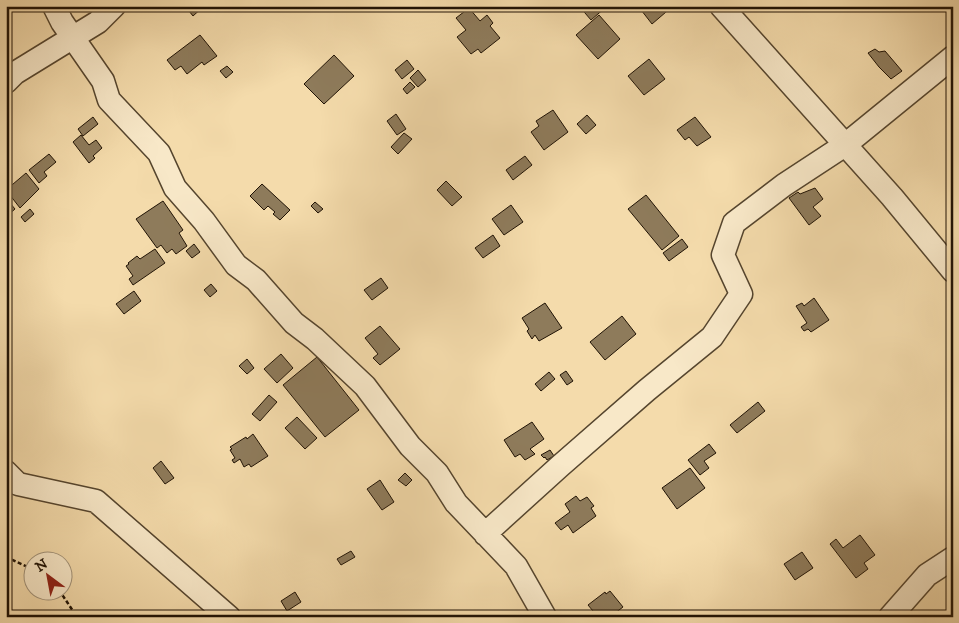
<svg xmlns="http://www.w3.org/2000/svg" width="959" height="623" font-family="'IM FELL DW Pica',serif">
  <rect width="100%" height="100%" fill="#f4dbab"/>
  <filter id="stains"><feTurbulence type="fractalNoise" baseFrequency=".004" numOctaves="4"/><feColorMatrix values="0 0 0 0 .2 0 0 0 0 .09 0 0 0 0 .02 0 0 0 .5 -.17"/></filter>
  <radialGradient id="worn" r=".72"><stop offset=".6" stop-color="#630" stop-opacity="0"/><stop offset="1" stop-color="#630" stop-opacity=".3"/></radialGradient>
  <path fill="#8e7b5b" stroke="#201305" d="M 185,6 L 204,6 L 193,16 Z
    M 579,6 L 605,6 L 606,7 L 591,20 Z
    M 638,6 L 673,6 L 652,24 Z
    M 469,8 L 480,21 L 487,15 L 493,23 L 490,26 L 500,38 L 481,53 L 478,49 L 471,54 L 457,37 L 466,30 L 456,18 Z
    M 599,15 L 620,39 L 598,59 L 576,35 Z
    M 200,35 L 217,56 L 204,65 L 202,62 L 187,74 L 181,66 L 175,70 L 167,60 Z
    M 875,49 L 879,52 L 885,51 L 902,71 L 891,79 L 879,67 L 868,53 Z
    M 334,55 L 354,76 L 324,104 L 304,84 Z
    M 649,59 L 665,79 L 644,95 L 628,76 Z
    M 407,60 L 414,69 L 402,79 L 395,70 Z
    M 227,66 L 233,72 L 226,78 L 220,71 Z
    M 418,70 L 426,80 L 418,87 L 410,78 Z
    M 410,82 L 415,87 L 407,94 L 403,89 Z
    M 553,110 L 568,132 L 544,150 L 531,132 L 539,126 L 536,121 Z
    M 396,114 L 406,129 L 397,135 L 387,121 Z
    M 587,115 L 596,125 L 586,134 L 577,124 Z
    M 93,117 L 98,124 L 83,136 L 78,129 Z
    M 695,117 L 711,137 L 697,146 L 689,137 L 685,140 L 677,130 Z
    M 404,133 L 412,139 L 398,154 L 391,147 Z
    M 81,135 L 89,145 L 96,140 L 102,148 L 93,156 L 95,158 L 89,163 L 73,142 Z
    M 49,154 L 56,162 L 44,172 L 47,176 L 39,183 L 29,170 Z
    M 525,156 L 532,165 L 513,180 L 506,170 Z
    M 26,173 L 39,189 L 20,208 L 6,190 Z
    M 446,181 L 462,197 L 452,206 L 437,190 Z
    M 262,184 L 290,210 L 280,220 L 273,214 L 275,212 L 268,206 L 264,210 L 250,196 Z
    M 815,188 L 823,199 L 813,207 L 821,216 L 809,225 L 789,198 L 798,192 L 800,194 Z
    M 646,195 L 679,236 L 662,250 L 628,209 Z
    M 163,201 L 183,230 L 179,233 L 187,246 L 176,254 L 172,249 L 167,253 L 161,245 L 157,248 L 136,219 Z
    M 315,202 L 323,209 L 318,213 L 311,206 Z
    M 10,203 L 15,209 L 7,216 L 6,206 Z
    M 511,205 L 523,222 L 504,235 L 492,219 Z
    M 30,209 L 34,214 L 25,222 L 21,217 Z
    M 493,235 L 500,246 L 483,258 L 475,248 Z
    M 682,239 L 688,247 L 669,261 L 663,253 Z
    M 194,244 L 200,252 L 192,258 L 186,251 Z
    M 155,249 L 165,263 L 133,285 L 129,279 L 133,276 L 126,266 L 129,264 L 128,263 L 137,256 L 140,259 Z
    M 381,278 L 388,288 L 372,300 L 364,290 Z
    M 211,284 L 217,291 L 210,297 L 204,290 Z
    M 134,291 L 141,301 L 124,314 L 116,304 Z
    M 814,298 L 829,320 L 811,332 L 808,329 L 804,331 L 801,327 L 807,323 L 796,306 L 802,303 L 804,306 Z
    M 545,303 L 562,328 L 539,341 L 535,335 L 532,339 L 527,331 L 529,329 L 522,318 Z
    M 622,316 L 636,334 L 605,360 L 590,342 Z
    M 380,326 L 400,349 L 380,365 L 373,358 L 378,354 L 365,338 Z
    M 281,354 L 293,368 L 277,383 L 264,369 Z
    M 317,357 L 359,410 L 325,437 L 283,385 Z
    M 247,359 L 254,368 L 247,374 L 239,366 Z
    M 566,371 L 573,381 L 567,385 L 560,375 Z
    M 549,372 L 555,379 L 541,391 L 535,384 Z
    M 269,395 L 277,402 L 260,421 L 252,414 Z
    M 758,402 L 765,411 L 737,433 L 730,425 Z
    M 297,417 L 317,438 L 305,449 L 285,428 Z
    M 532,422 L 544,439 L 530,449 L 535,454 L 525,460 L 520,454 L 515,457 L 504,440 Z
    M 253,434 L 268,456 L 251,467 L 249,464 L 244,467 L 240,459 L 234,463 L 232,460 L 235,458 L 230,450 L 232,449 L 230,447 L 246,437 L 247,439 Z
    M 709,444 L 716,453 L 704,461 L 709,468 L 700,475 L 688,460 Z
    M 550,450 L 554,456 L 547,460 L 545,457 L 544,458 L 541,455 Z
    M 161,461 L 174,478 L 165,484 L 153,468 Z
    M 690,468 L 705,488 L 677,509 L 662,488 Z
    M 405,473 L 412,480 L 406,486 L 398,480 Z
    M 380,480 L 394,502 L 382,510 L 367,489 Z
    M 576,496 L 580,501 L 587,497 L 594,506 L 591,508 L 596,516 L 573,533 L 568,525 L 561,530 L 555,523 L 570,512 L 565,504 Z
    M 860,535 L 875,555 L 864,563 L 868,569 L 856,578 L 830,544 L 836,539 L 843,548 Z
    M 351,551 L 355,557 L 341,565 L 337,559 Z
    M 802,552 L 813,568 L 795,580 L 784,564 Z
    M 610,591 L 623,607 L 610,617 L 598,617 L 588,605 L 605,592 L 606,594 Z
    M 295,592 L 301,602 L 287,611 L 281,601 Z"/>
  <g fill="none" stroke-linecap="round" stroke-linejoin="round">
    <g stroke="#55452e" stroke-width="25">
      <path id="minor" d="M 54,6 L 62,22 L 103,81 L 109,100 L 159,153 L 175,188 L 204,221 L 236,265 L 256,280 L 294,323 L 315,339 L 365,386 L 410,446 L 437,473 L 456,503 L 516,566 L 545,617
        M 721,6 L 892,197 L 953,271
        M 6,82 L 15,73 L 98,22 L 114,6
        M 6,472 L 18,484 L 96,501 L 229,617
        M 485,534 L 560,466 L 647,390 L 712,337 L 741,294 L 723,255 L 734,223 L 784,185 L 845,145 L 953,57
        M 890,617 L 927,575 L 953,558"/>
    </g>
    <path stroke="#201305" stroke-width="2.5" stroke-dasharray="4 2.5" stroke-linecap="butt" d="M 6,557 L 32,569
      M 59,590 L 77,617"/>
    <use href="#minor" stroke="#f8e8c8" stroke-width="22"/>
  </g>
  <rect width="959" height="623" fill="none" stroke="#f4dbab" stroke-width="25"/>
  <rect x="8" y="8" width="944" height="608" fill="none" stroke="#201305" stroke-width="2.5"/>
  <rect x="12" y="12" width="934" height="598" fill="none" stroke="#201305"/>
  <g transform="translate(48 576) rotate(328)"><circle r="24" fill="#f8e8c8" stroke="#a2937a"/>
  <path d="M0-4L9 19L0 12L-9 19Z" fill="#8f2418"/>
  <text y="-8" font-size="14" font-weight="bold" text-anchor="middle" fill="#201305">N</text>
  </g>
  <rect width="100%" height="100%" filter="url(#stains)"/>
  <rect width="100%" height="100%" fill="url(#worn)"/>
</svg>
